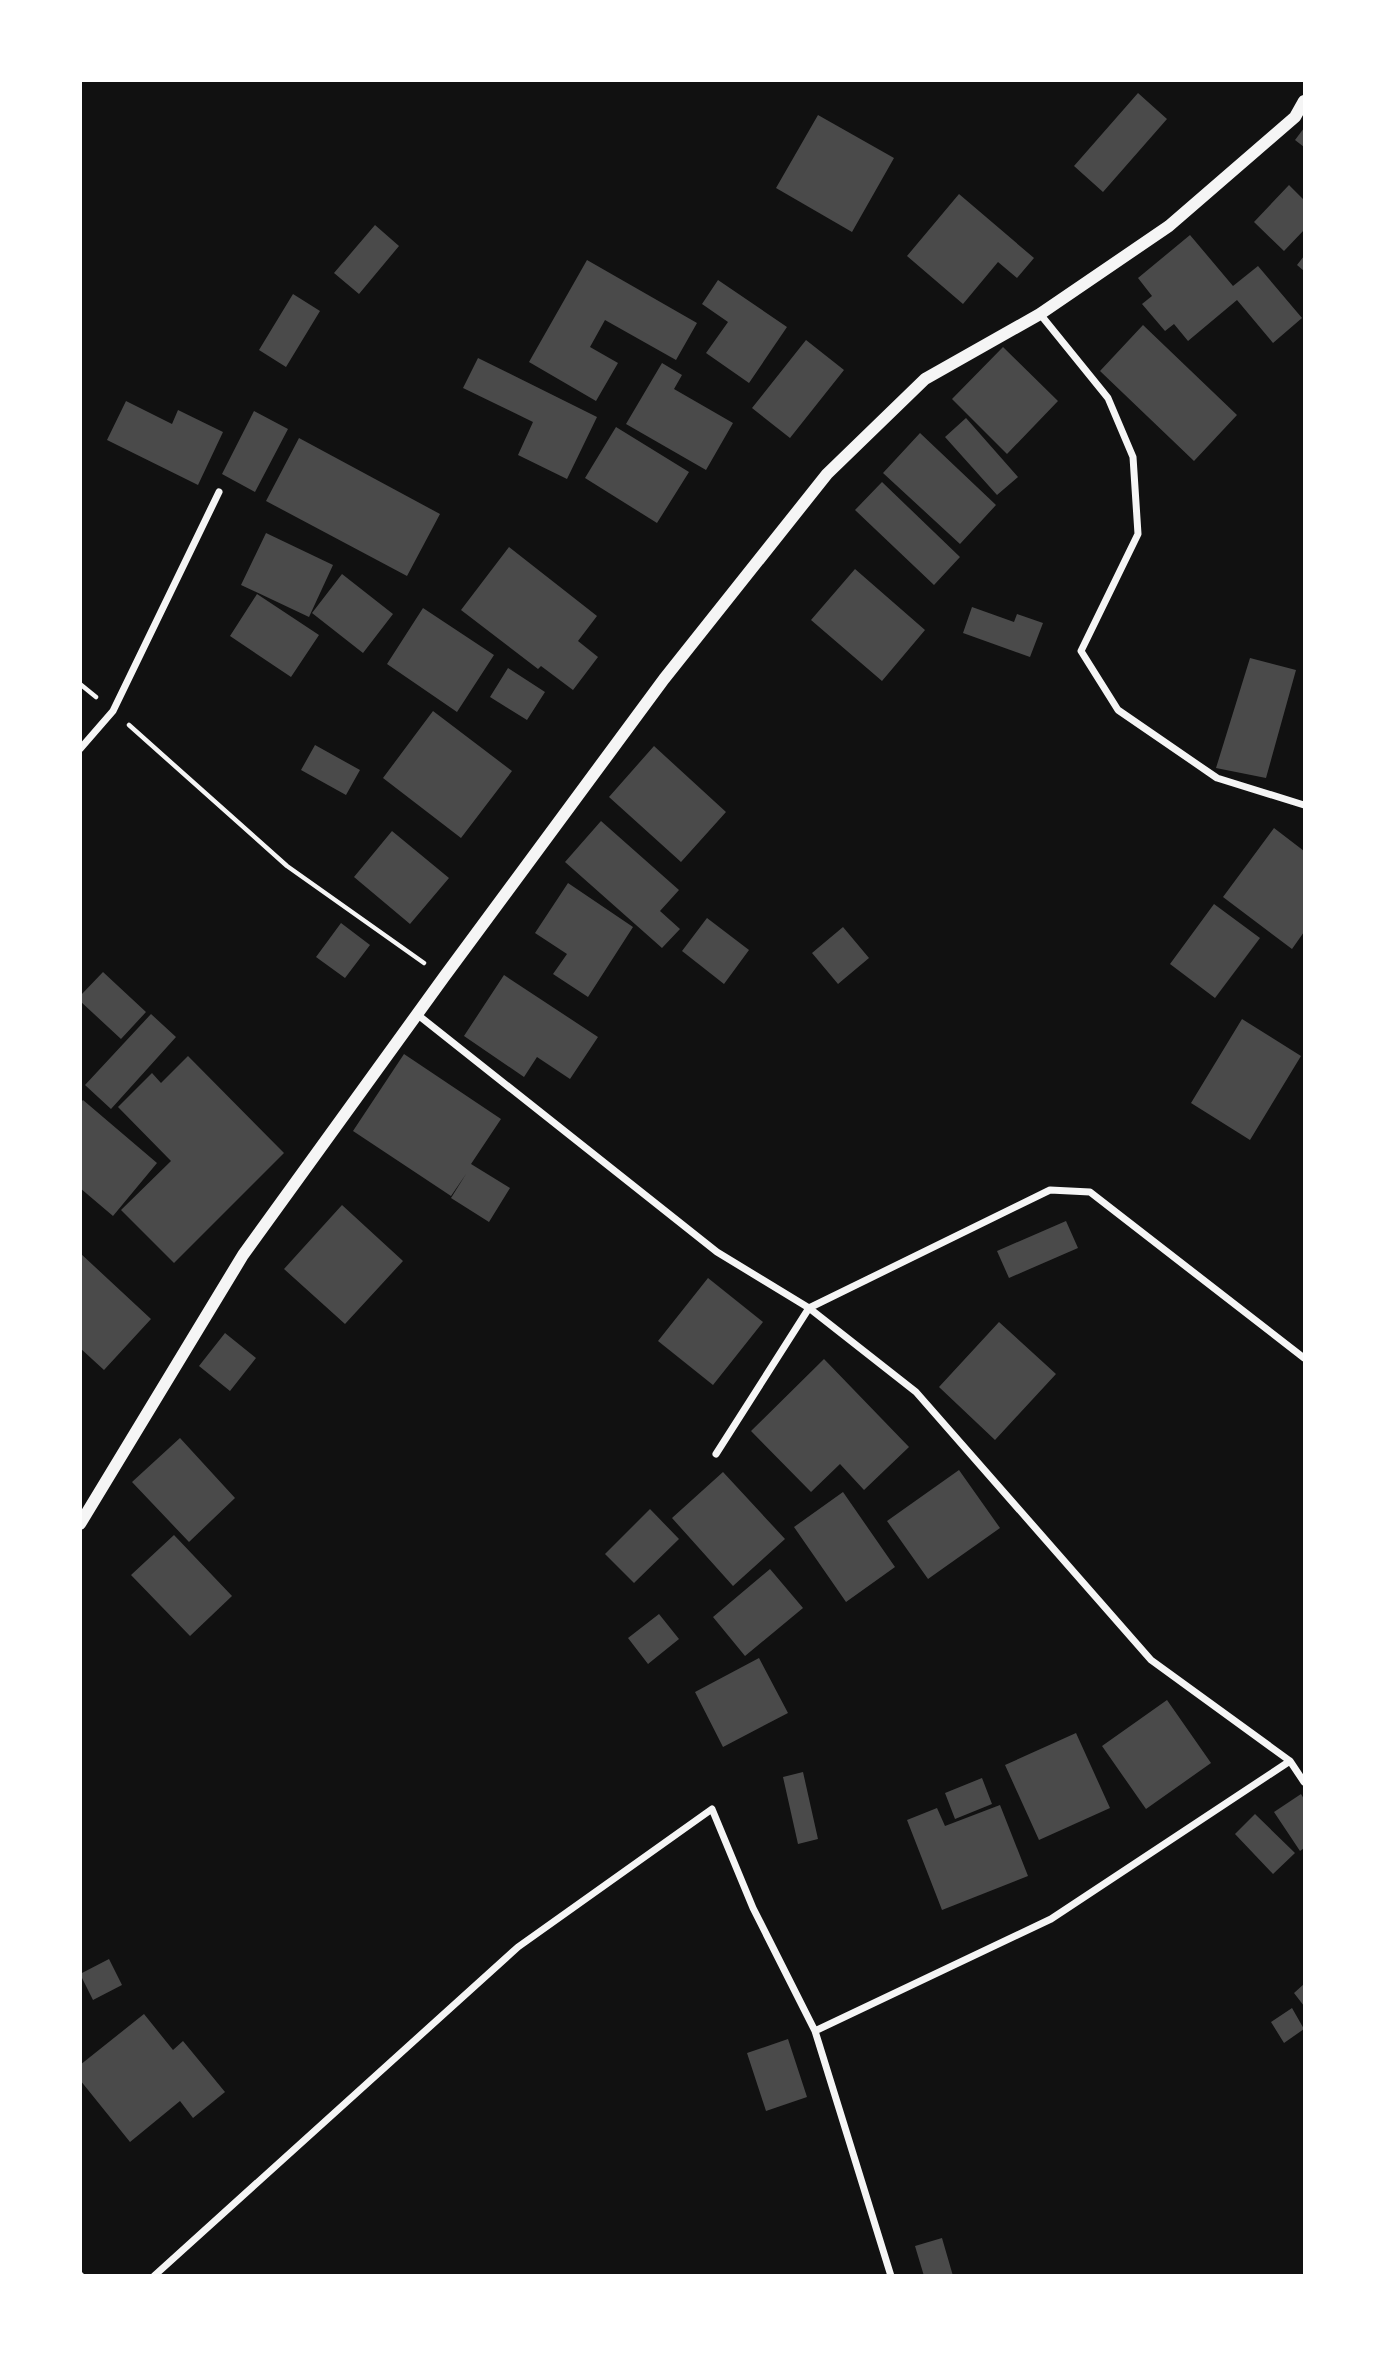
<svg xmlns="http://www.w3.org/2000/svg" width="1385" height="2356" font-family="Arial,sans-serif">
  <rect width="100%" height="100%" fill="#111"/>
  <path fill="#4a4a4a" d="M 1138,93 L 1167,119 L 1103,192 L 1074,166 Z
    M 818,115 L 894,158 L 852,232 L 776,188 Z
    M 1304,128 L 1304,147 L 1295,140 Z
    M 1289,185 L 1304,200 L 1304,230 L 1284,251 L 1254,222 Z
    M 959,194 L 1034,258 L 1017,278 L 998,262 L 963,304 L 907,256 Z
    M 375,225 L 399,246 L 359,294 L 334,273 Z
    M 1190,235 L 1233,286 L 1258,266 L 1302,318 L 1273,343 L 1237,300 L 1188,341 L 1174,324 L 1165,331 L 1142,304 L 1152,296 L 1138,278 Z
    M 1304,256 L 1304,271 L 1297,265 Z
    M 587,260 L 697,323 L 676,360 L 605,320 L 590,347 L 618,363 L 596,401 L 529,362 Z
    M 718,280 L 787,327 L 749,383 L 706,353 L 728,322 L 702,304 Z
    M 293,294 L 320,311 L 286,367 L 259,350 Z
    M 1143,325 L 1237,415 L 1194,461 L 1100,371 Z
    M 806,340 L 844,370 L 790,438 L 752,408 Z
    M 1003,347 L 1058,401 L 1007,454 L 952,399 Z
    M 478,358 L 597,417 L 567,479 L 518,455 L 533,422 L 463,388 Z
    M 662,363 L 682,375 L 674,389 L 733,423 L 706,470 L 626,424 Z
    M 126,401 L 172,424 L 178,410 L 223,432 L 198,485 L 107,440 Z
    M 254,411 L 288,429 L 255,492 L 222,474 Z
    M 966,418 L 1018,477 L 997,495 L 945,437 Z
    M 616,427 L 689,472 L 657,523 L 585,478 Z
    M 920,433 L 996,505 L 960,544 L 883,473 Z
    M 299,438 L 440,514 L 407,576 L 266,501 Z
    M 882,482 L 960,557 L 934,585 L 855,510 Z
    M 266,533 L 333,565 L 309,617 L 241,585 Z
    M 509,547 L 597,616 L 578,641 L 598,657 L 573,690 L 541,666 L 538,669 L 461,610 Z
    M 855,569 L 925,630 L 882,681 L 811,620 Z
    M 342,574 L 393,614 L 363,653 L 312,613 Z
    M 257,594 L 319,635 L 291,677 L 230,636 Z
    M 972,607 L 1014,622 L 1017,614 L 1043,623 L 1030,657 L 963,633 Z
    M 423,608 L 494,655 L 457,712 L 387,664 Z
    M 1250,658 L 1296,670 L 1266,778 L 1216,768 Z
    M 508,668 L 545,692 L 527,720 L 490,697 Z
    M 433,711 L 512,771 L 461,838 L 383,778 Z
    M 315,745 L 360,770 L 346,795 L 301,770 Z
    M 654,746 L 726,812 L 681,862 L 609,797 Z
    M 601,821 L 679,890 L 660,911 L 680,929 L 662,948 L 565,862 Z
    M 1274,828 L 1304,851 L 1304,932 L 1292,949 L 1223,897 Z
    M 392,831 L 449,878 L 410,924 L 354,877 Z
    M 568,883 L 633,927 L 588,997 L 553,974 L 567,954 L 535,933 Z
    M 1214,904 L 1260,938 L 1215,998 L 1170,964 Z
    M 707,918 L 749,950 L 724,984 L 682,951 Z
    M 341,923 L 370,945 L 345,978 L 316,957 Z
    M 843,927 L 869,958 L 838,984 L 812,953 Z
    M 103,972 L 146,1012 L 121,1039 L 80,1001 L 80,996 Z
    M 504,975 L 598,1037 L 570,1079 L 537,1057 L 524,1077 L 464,1036 Z
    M 151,1014 L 176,1037 L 111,1109 L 85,1085 Z
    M 1242,1019 L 1301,1056 L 1250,1140 L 1191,1103 Z
    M 404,1054 L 501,1119 L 471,1164 L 510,1188 L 489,1222 L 451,1198 L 466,1174 L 451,1196 L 353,1131 Z
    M 188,1056 L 284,1153 L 174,1263 L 121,1210 L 171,1161 L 118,1107 L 152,1073 L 161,1083 Z
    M 83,1100 L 157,1163 L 113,1216 L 80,1188 L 80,1103 Z
    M 342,1205 L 403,1261 L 345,1324 L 284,1269 Z
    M 1066,1221 L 1078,1248 L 1009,1278 L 997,1251 Z
    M 80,1253 L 151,1319 L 104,1370 L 80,1348 Z
    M 708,1278 L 763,1322 L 713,1385 L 658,1341 Z
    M 999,1322 L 1056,1374 L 995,1440 L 939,1387 Z
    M 225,1333 L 256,1358 L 230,1391 L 199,1366 Z
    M 824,1359 L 909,1447 L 864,1490 L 840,1464 L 811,1492 L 751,1431 Z
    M 180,1438 L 235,1498 L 189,1542 L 132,1482 Z
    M 959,1470 L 1000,1528 L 928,1579 L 887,1521 Z
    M 723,1472 L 785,1539 L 733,1586 L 672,1518 Z
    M 843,1492 L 895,1567 L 846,1602 L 794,1527 Z
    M 650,1509 L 679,1539 L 634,1583 L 605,1554 Z
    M 174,1535 L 232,1596 L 190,1636 L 131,1575 Z
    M 770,1569 L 803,1608 L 745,1656 L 713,1617 Z
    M 659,1614 L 679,1639 L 648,1664 L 628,1638 Z
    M 759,1658 L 788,1713 L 723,1747 L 695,1692 Z
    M 1167,1700 L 1211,1763 L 1146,1809 L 1102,1746 Z
    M 1076,1733 L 1110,1808 L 1039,1840 L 1005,1765 Z
    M 803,1772 L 818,1839 L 798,1844 L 783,1777 Z
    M 982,1778 L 992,1804 L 955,1819 L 945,1793 Z
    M 1301,1794 L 1304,1799 L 1304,1848 L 1300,1851 L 1274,1812 Z
    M 1000,1805 L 1028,1876 L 942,1910 L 907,1820 L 937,1808 L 945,1826 Z
    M 1255,1814 L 1295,1853 L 1273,1874 L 1235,1834 Z
    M 109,1959 L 122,1985 L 93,2000 L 80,1974 Z
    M 1304,1984 L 1304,2006 L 1294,1993 Z
    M 1292,2008 L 1304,2029 L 1284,2043 L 1271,2022 Z
    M 144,2014 L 173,2050 L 183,2041 L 225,2092 L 193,2118 L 180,2101 L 130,2142 L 80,2080 L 80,2065 Z
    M 788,2039 L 807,2097 L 766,2111 L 747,2053 Z
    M 942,2238 L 953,2276 L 924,2276 L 915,2246 Z"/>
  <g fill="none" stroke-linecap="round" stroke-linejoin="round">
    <path stroke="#f5f5f5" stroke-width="4.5" d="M 80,684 L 96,697
      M 129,725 L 287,866 L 424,963"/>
    <path stroke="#f5f5f5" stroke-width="7" d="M 1040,314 L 1108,398 L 1133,457 L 1138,534 L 1081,651 L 1118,710 L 1217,778 L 1304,805
      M 80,749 L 113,711 L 219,492
      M 418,1015 L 717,1252 L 809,1308 L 916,1392 L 1151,1660 L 1290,1761 L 1304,1782
      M 716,1454 L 809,1308 L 1050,1190 L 1090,1192 L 1304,1358
      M 815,2031 L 1051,1919 L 1290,1761
      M 80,2275 L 81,2276
      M 154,2276 L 518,1947 L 712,1809 L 753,1908 L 815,2031 L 891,2276"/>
    <path stroke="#f5f5f5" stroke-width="12" d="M 80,1524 L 243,1255 L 444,977 L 664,679 L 827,474 L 925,379 L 1040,314 L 1169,226 L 1295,117 L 1304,101"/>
  </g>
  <rect width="1385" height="2356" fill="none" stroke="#ffffff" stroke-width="164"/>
</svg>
